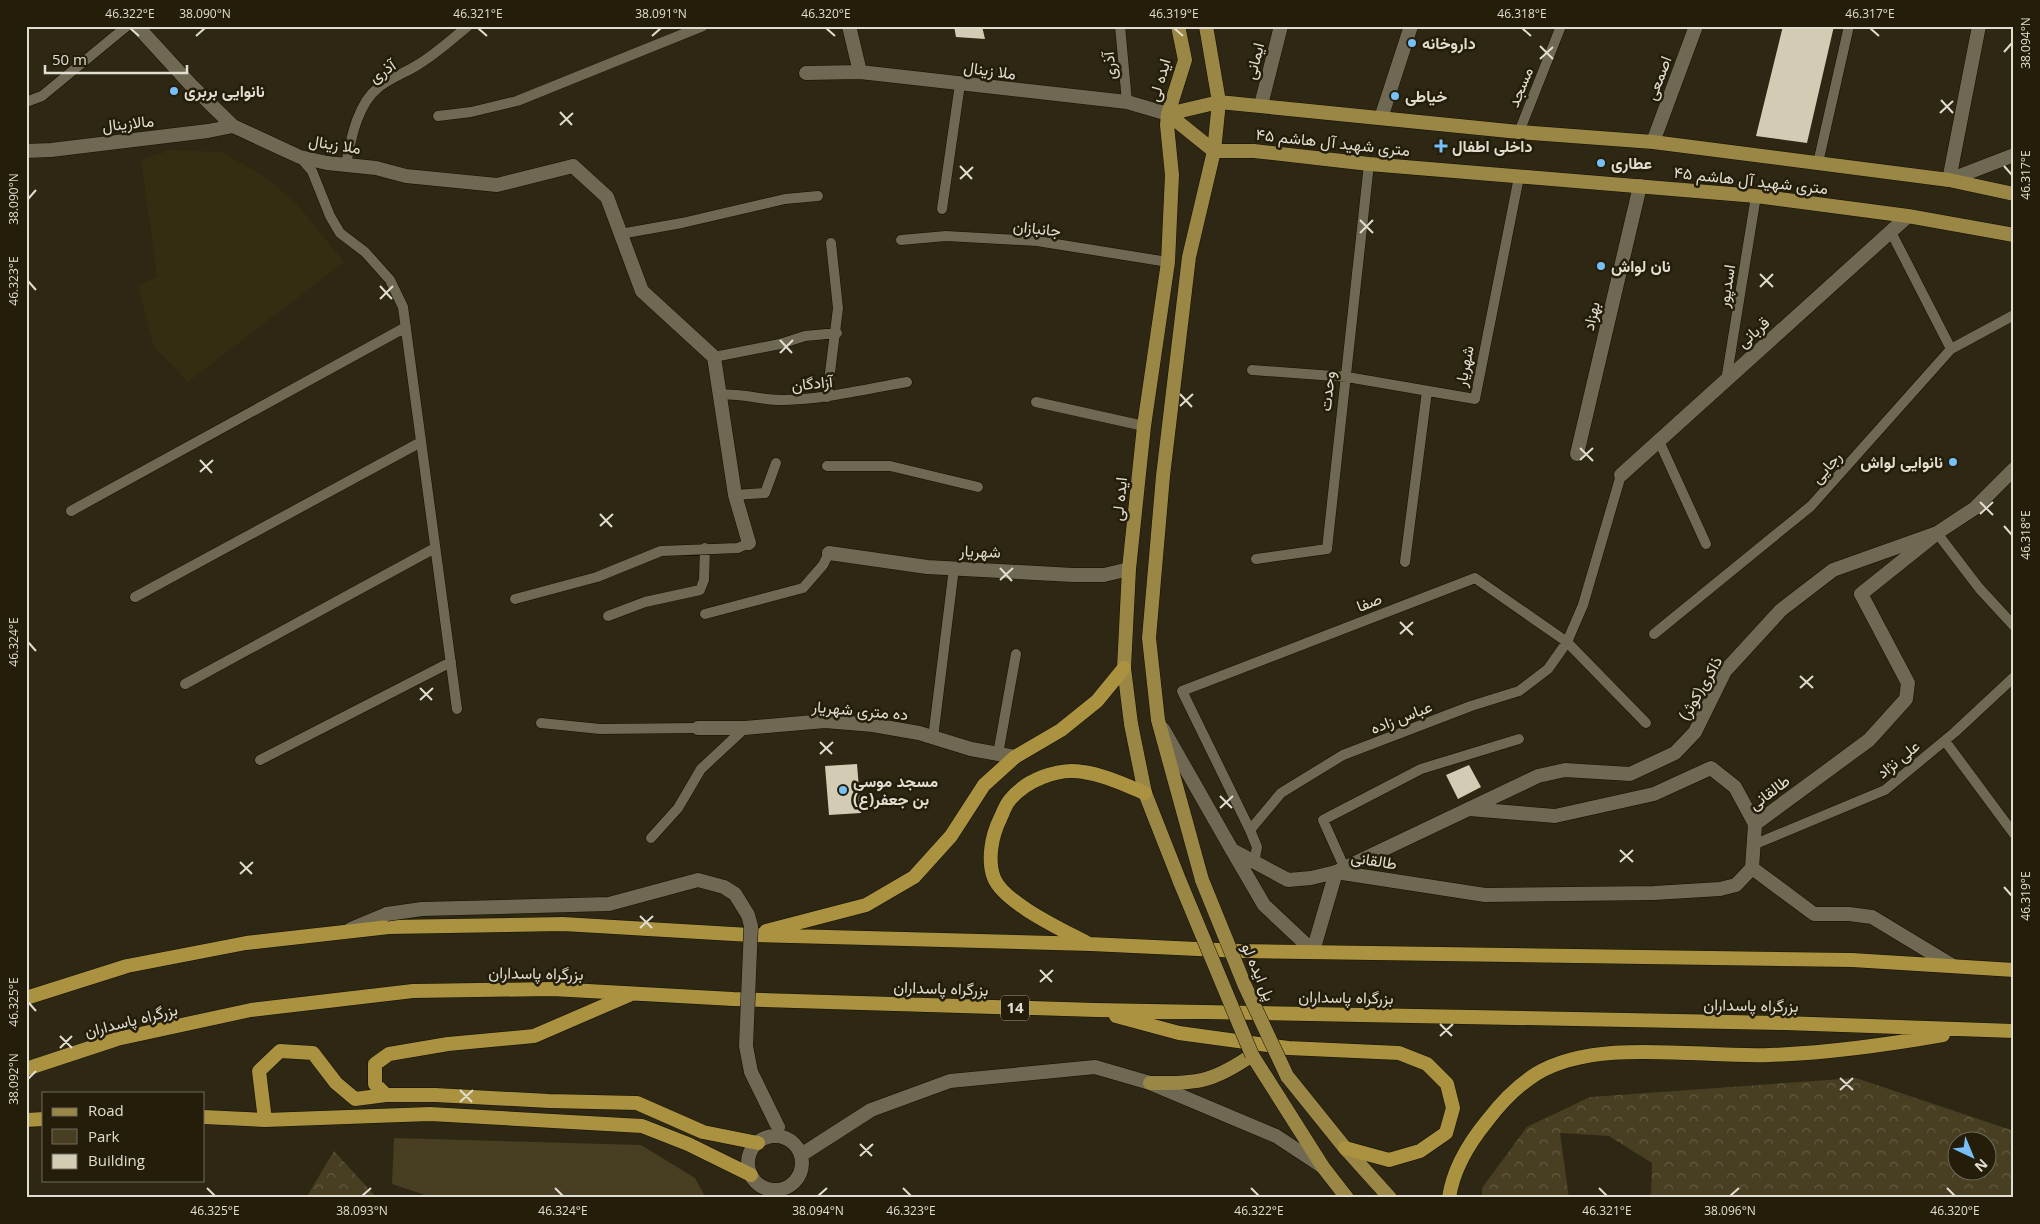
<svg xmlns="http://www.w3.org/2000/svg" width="2040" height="1224" font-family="'Open Sans',Vazirmatn,sans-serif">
  <defs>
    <pattern id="forest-crowns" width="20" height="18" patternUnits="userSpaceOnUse" patternTransform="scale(1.25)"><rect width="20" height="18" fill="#483f22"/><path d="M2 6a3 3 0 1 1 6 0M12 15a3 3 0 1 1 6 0" fill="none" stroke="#625a41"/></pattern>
  </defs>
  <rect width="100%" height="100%" fill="#2d2714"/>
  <path fill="#352d12" d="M 170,150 L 222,152 L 267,178 L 297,204 L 344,262 L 188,382 L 154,347 L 138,286 L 157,277 L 141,160 Z"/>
  <path fill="url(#forest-crowns)" fill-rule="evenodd" d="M 1856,1078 L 2014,1131 L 2014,1198 L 1645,1198 L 1651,1194 L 1652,1163 L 1609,1136 L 1560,1133 L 1569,1198 L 1482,1198 L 1482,1188 L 1527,1127 L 1590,1097 ZM 1958,1142 L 1988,1142 L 1988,1172 L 1958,1172 Z
    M 334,1151 L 377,1198 L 306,1198 Z"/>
  <path fill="#483f22" d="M 394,1138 L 641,1145 L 695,1178 L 706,1198 L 434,1198 L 392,1184 Z"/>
  <path fill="#d3ccb4" d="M 954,26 L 982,26 L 985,39 L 956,37 Z
    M 1783,26 L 1834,26 L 1807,143 L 1756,136 Z
    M 857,764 L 861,813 L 829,815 L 825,766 Z
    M 1469,765 L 1481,787 L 1458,799 L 1446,775 Z"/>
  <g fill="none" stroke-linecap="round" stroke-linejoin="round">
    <g stroke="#151001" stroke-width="11">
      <path id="service" d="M 1120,26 L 1127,102
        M 26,102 L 42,96 L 127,26
        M 438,116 L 471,112 L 517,101 L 703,26
        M 1519,132 L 1561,26
        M 300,157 L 312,171 L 330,216 L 340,233 L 365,252 L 390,280 L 403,307 L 457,709
        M 1818,163 L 1849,26
        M 346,164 C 351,139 357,104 379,87 C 390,78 407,72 419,64 C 437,53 452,39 468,26
        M 942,209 L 960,84
        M 1891,232 L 1951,349
        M 620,234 L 682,223 L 785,199 L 818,196
        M 901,240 L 946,236 L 1037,241 L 1168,262
        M 714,357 L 780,344 L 805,336 L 837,333
        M 1252,370 L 1347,377 L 1475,399 L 1519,177
        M 1726,381 L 1756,196
        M 719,395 C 741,392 762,401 784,400 C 826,399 866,389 907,382
        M 827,397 L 838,308 L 831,243
        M 1036,402 L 1144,426
        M 1659,441 L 1706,544
        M 827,466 L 890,466 L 978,487
        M 735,495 L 765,493 L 776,463
        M 71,511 L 406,327
        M 1937,533 L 1979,588 L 2014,626
        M 1256,559 L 1327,549 L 1369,164
        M 1405,562 L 1427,391
        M 135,597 L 421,442
        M 515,599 L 597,577 L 661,551 L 738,548 L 749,543
        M 705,614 L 803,588 L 823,565 L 829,553
        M 608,616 L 645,602 L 700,590 L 704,580 L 705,548
        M 1654,634 L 1811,506 L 1951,349 L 2014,315
        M 185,684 L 435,548
        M 541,723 L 600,729 L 698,728
        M 933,738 L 954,568
        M 1945,741 L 2014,834
        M 998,754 L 1016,654
        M 260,760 L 451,662
        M 1250,830 L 1281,793 L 1343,755 L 1471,706 L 1519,691 L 1548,669 L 1567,642 L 1646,723
        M 651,838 L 678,808 L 701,769 L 745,728
        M 1753,845 L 1885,790 L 1955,732 L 2014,677
        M 1254,863 L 1257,847 L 1250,830 L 1182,691 L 1475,578 L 1567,642 L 1583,605 L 1621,475
        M 1345,869 L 1323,820 L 1421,769 L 1519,739"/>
    </g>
    <g stroke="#151001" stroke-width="15">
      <path id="minor" d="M 849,26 L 860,72
        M 806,73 L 860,72 L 1127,102 L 1168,114
        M 1261,105 L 1281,26
        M 26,151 L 51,150 L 208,131 L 233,126
        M 573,166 L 607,197 L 642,291 L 714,357 L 735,495 L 749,543
        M 1577,454 L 1640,186
        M 1621,475 L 1908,216
        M 829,553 L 927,567 L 1073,575 L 1104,575 L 1129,569
        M 698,728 L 745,728 L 825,721 L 873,725 L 919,733 L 971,749 L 1015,757
        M 1469,809 L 1555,816 L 1654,794 L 1711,768 L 1735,787 L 1755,824
        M 1752,868 L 1814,914 L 1849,914 L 1872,917 L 1953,966
        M 1336,872 L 1485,895 L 1654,893 L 1720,889 L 1736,885 L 1752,868 L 1755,824 L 1869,740 L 1906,699 L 1908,683 L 1861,594 L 1936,534"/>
    </g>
    <g stroke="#151001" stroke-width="15">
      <path id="tertiary" d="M 1381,118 L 1411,26
        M 1949,180 L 1979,26
        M 1163,729 L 1232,850 L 1288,880 L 1311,878 L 1336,872
        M 1232,850 L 1264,905 L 1313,951 L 1336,872 L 1538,776 L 1565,770 L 1630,774 L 1675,753 L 1695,732 L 1725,671 L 1781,610 L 1833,570 L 1937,533 L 1975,508 L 2014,469
        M748 1163a27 27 0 1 1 54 0a27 27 0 1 1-54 0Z
        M 801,1155 L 871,1110 L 950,1081 L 1095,1067 L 1150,1083 L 1276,1136 L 1323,1167"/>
    </g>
    <g stroke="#151001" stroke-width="15">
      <path id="secondary" d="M 137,26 L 191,85 L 233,126 L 300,157 L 327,163 L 376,168 L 406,176 L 497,185 L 573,166
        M 1653,142 L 1696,26
        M 1949,180 L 2014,155
        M 351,929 L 387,914"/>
    </g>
    <g stroke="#151001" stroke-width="15">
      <path id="primary" d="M 1178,26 L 1185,60 L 1168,114 L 1167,125 L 1172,175 L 1168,262 L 1144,426 L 1129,569 L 1124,668 L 1131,724 L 1145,793 L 1180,882
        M 1168,114 L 1219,102 L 1519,132 L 1653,142 L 1949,180 L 2014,194
        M 1168,114 L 1214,151
        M 1214,151 L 1254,151 L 1369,164 L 1756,196 L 1908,216 L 2014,235
        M 1202,880 L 1158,720 L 1149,638 L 1163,476 L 1189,257 L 1214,151 L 1219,102 L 1206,26
        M 1287,1076 L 1345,1148 L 1390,1198
        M 1150,1083 C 1197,1084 1213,1082 1252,1055 L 1323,1167 L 1347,1198"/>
    </g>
    <g stroke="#151001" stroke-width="15">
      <path id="trunk" d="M 766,931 L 866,905 L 914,877 L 951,836 L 984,785 L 1015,757 L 1061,730 L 1097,701 L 1124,668
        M 1087,943 C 1063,930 1004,903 994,878 C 987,860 992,835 1000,819 C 1003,813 1005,806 1009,801 C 1024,781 1058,767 1083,772 C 1105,775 1125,785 1145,793
        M 629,995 L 534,1036 L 448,1044 L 389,1054 L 375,1064 L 375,1084 L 386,1095 L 435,1095 L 549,1101 L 637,1103 L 703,1132 L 758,1143
        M 26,998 L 127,966 L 246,943 L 389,927 L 563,924 L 750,935 L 1090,944 L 1240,951 L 1852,960 L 2014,970
        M 1116,1016 L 1179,1033 L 1288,1048 L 1399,1053 L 1427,1064 L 1447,1084 L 1453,1108 L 1446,1133 L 1420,1151 L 1389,1160 L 1345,1148
        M 26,1069 L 117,1039 L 251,1010 L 413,991 L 552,989 L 733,999 L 1096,1010 L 1784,1023 L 2014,1031
        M 204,1117 L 265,1120 L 430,1114 L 642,1126 L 688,1144 L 751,1175
        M 26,1120 L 44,1119
        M 265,1120 L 259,1071 L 280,1051 L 313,1053 L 336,1083 L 355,1099 L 386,1095
        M 1449,1198 C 1453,1169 1469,1143 1487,1121 C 1500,1104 1517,1086 1536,1074 C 1597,1037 1700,1058 1770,1055 C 1828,1053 1886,1045 1943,1035"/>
    </g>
    <use href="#service" stroke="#6f6853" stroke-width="10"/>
    <use href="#minor" stroke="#6f6853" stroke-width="14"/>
    <use href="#tertiary" stroke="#6f6853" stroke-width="14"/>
    <use href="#secondary" stroke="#6f6853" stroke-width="14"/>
    <use href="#primary" stroke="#9b8745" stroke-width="14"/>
    <use href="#trunk" stroke="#aa9240" stroke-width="14"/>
    <g stroke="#151001" stroke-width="15" stroke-linecap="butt">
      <path id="secondary-bridge" d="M 387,914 L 422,909 L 609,904 L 698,880 L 724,887 L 735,894 L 748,915 L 751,926 L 746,1046 L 751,1072 L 778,1127"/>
    </g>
    <g stroke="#151001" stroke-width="15" stroke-linecap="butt">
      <path id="primary-bridge" d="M 1202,880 L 1245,986 L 1287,1076
        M 1180,882 L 1252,1055"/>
    </g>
    <use href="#secondary-bridge" stroke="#6f6853" stroke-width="14"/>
    <use href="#primary-bridge" stroke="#9b8745" stroke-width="14"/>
  </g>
  <path fill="none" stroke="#e1ddd1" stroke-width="2" d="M 130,28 L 139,36M 478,28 L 487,36M 826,28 L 835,36M 1174,28 L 1183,36M 1522,28 L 1531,36M 1870,28 L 1879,36M 196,36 L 205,28M 652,36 L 661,28M 1540,46 L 1553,59M 2004,52 L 2012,43M 1540,59 L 1553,47M 1941,100 L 1953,113M 560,112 L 572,125M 1940,113 L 1953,101M 560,125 L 573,113M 960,166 L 972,179M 2004,166 L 2012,175M 960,179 L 973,167M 28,199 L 36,190M 1360,220 L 1373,233M 1360,233 L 1373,220M 1760,274 L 1773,287M 28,281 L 36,290M 380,286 L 392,299M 1760,287 L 1773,274M 380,299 L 393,286M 780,340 L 792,353M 780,353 L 793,340M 1180,394 L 1192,407M 1180,406 L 1193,394M 1580,448 L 1593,461M 200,460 L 212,473M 1580,460 L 1593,448M 200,472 L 213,460M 1980,502 L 1993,515M 600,514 L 612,527M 1980,514 L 1993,502M 600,526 L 613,514M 2004,526 L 2012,535M 1000,568 L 1012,581M 1000,580 L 1013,568M 1400,622 L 1413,635M 1400,634 L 1413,622M 28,642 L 36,651M 1800,676 L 1813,688M 420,688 L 432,700M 1800,688 L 1813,676M 420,700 L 433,688M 820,742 L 832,754M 820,754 L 833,742M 1220,796 L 1232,808M 1220,808 L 1233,796M 1620,850 L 1633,862M 240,862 L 252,874M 1620,862 L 1633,850M 240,874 L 253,862M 2004,887 L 2012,896M 640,916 L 652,928M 640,928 L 653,916M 1040,970 L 1052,982M 1040,982 L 1053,970M 28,1002 L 36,1011M 1440,1024 L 1452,1036M 60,1036 L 72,1048M 1440,1036 L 1453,1024M 60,1048 L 72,1036M 1840,1078 L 1853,1090M 28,1079 L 36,1071M 460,1090 L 472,1102M 1840,1090 L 1853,1078M 460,1102 L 473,1090M 860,1144 L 872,1156M 860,1156 L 873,1144M 207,1188 L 215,1196M 555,1188 L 563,1196M 903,1188 L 911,1196M 1251,1188 L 1259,1196M 1599,1188 L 1607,1196M 1947,1188 L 1955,1196M 362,1196 L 371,1188M 818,1196 L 827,1188M 1730,1196 L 1739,1188"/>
  <g fill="#76c0f7" stroke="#231d0a" stroke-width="2">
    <circle cx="1412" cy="43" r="5"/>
    <circle cx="174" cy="91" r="5"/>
    <circle cx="1395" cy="96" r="5"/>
    <path d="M1438.5 138.5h5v5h5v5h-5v5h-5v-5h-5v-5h5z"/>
    <circle cx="1601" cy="163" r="5"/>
    <circle cx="1601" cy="266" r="5"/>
    <circle cx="1953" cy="462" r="5"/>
    <circle cx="843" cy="790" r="5"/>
  </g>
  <g text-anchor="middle" stroke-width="5" stroke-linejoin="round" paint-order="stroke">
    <rect fill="#231d0a" stroke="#a8a395" stroke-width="1" x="1001" y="995.5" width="28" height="25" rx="4"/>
    <g font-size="15" font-weight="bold" fill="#e1ddd1">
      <text x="1015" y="1013">14</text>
    </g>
    <g font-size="16" font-weight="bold" fill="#e1ddd1" stroke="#231d0a" text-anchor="start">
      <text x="1422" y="49">داروخانه</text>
      <text x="184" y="97">نانوایی بربری</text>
      <text x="1405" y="102">خیاطی</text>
      <text x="1452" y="152">داخلی اطفال</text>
      <text x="1611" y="169">عطاری</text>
      <text x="1611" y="272">نان لواش</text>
      <text x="1943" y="468" text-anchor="end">نانوایی لواش</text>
      <text x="853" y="787">مسجد موسی<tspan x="853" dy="18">بن جعفر(ع)</tspan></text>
    </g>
    <g font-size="16" fill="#e1ddd1" stroke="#231d0a">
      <text transform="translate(1254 61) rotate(-76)" y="6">ایمانی</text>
      <text transform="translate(1109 66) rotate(-96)" y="6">آذری</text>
      <text transform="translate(990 70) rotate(8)" y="6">ملا زینال</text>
      <text transform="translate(382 71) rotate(-34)" y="6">آذری</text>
      <text transform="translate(1658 78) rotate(-69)" y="6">اصمعی</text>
      <text transform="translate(1159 80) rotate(-74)" y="6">ایده لى</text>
      <text transform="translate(1520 87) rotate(-68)" y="6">مسجد</text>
      <text transform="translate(128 123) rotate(-6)" y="6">مالازینال</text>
      <text transform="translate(1333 142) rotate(6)" y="6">۴۵ متری شهید آل هاشم</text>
      <text transform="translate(335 144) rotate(9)" y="6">ملا زینال</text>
      <text transform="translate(1751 180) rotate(6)" y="6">۴۵ متری شهید آل هاشم</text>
      <text transform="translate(1037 228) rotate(6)" y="6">جانبازان</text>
      <text transform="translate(1726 286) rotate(-81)" y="6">اسدپور</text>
      <text transform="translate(1591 316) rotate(-77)" y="6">بهزاد</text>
      <text transform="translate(1753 332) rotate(-42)" y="6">قربانی</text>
      <text transform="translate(1464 366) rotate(-79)" y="6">شهریار</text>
      <text transform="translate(812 383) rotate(-6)" y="6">آزادگان</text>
      <text transform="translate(1327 391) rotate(-84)" y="6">وحدت</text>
      <text transform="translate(1826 467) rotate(-48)" y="6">رجایی</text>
      <text transform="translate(1119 499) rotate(-84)" y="6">ایده لی</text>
      <text transform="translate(980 551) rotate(2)" y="6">شهریار</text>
      <text transform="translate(1369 602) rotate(-21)" y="6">صفا</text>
      <text transform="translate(1700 688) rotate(-60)" y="6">ذاکری(کوثر)</text>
      <text transform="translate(860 710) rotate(5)" y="6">ده متری شهریار</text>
      <text transform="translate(1401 717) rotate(-21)" y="6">عباس زاده</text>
      <text transform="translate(1898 759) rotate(-39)" y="6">علی نژاد</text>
      <text transform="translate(1769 792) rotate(-37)" y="6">طالقانی</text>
      <text transform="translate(1374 860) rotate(9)" y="6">طالقانی</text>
      <text transform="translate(1259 972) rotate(67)" y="6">پل ایده لو</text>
      <text transform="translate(536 973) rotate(1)" y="6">بزرگراه پاسداران</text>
      <text transform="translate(941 988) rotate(2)" y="6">بزرگراه پاسداران</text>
      <text transform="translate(1346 997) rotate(1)" y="6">بزرگراه پاسداران</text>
      <text transform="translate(1751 1005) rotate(1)" y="6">بزرگراه پاسداران</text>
      <text transform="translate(131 1020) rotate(-14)" y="6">بزرگراه پاسداران</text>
    </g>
  </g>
  <rect width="2040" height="1224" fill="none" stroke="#231d0a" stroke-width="55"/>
  <rect x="42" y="1092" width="162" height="90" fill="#231d0a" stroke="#6f6a5a"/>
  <rect x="52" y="1108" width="25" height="8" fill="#9b8745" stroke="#6f6a5a"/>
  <text x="88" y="1116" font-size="15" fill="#e1ddd1">Road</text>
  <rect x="52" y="1129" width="25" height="15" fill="#483f22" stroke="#6f6a5a"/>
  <text x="88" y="1142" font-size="15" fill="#e1ddd1">Park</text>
  <rect x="52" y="1154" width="25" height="15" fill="#d3ccb4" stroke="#6f6a5a"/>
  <text x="88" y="1166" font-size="15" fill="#e1ddd1">Building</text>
  <g transform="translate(1972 1156) rotate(136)"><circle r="24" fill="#231d0a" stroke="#6f6a5a"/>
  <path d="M0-4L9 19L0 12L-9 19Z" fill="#76c0f7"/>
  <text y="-8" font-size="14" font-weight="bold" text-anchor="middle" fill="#e1ddd1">N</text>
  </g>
  <path d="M45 65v8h142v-8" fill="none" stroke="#e1ddd1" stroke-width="2.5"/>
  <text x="52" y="65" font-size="15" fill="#e1ddd1" stroke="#231d0a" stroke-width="4" paint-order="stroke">50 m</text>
  <rect x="28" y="28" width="1984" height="1168" fill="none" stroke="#e1ddd1" stroke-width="2"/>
  <g font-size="12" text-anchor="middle" fill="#e1ddd1">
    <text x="130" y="18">46.322°E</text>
    <text x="205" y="18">38.090°N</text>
    <text x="478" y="18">46.321°E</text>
    <text x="661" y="18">38.091°N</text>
    <text x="826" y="18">46.320°E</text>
    <text x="1174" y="18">46.319°E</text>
    <text x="1522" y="18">46.318°E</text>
    <text x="1870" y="18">46.317°E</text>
    <text transform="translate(2026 43) rotate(-90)" y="4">38.094°N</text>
    <text transform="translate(2026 175) rotate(-90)" y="4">46.317°E</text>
    <text transform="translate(14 199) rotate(-90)" y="4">38.090°N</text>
    <text transform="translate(14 281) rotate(-90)" y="4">46.323°E</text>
    <text transform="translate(2026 535) rotate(-90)" y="4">46.318°E</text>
    <text transform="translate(14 642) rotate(-90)" y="4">46.324°E</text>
    <text transform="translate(2026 896) rotate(-90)" y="4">46.319°E</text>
    <text transform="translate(14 1002) rotate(-90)" y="4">46.325°E</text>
    <text transform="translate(14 1079) rotate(-90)" y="4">38.092°N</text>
    <text x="215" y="1215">46.325°E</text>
    <text x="362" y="1215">38.093°N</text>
    <text x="563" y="1215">46.324°E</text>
    <text x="818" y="1215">38.094°N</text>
    <text x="911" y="1215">46.323°E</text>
    <text x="1259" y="1215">46.322°E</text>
    <text x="1607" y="1215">46.321°E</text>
    <text x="1730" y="1215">38.096°N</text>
    <text x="1955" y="1215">46.320°E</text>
  </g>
</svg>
